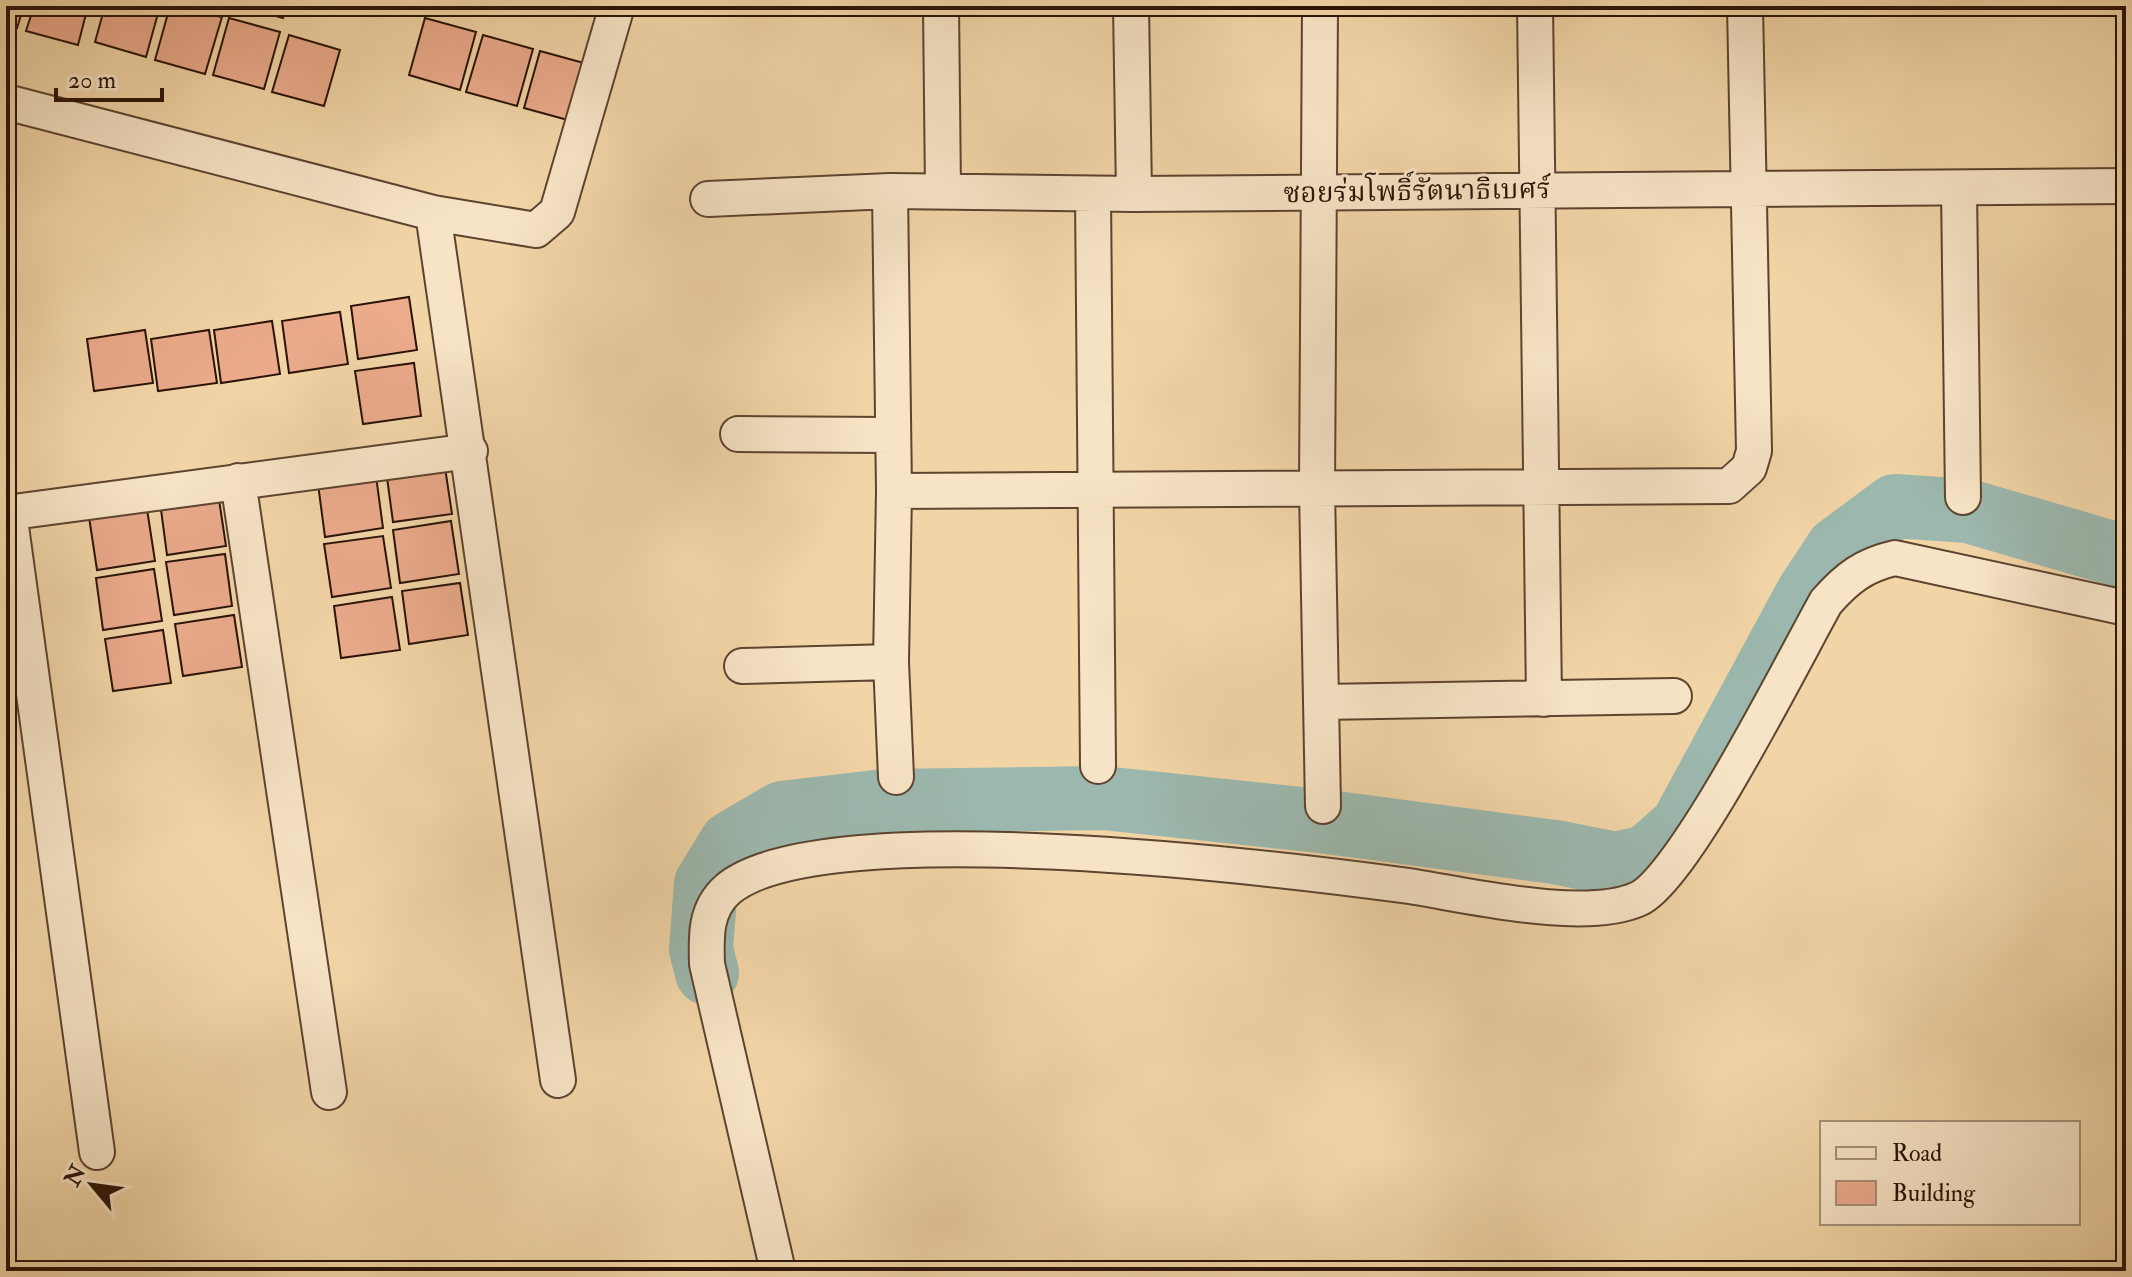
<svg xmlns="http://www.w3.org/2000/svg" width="2132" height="1277" font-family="'IM FELL Double Pica','Noto Serif Thai',serif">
  <rect width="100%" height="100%" fill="#f2d5a7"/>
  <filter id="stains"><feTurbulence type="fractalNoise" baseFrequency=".0025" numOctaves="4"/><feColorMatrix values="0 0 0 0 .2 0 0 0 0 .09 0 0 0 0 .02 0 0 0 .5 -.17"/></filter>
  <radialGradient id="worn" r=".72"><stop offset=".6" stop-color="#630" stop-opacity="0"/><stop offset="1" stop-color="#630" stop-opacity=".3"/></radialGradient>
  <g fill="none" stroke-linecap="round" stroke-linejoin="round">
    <path stroke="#9cb8ae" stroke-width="64" d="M 707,973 L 701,949 L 706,884 L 731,843 L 782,813 L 884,801 L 1103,798 L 1320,821 L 1555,852 L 1615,864 L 1647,857 L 1682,826 L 1808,593 L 1837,549 L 1895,506 L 1968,511 L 2126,557"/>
  </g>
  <path fill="#ebab8c" stroke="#2a1308" stroke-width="2" d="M 6,6 L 24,6 L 17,28 L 6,25 Z
    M 34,6 L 88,6 L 78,45 L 26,31 Z
    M 105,6 L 160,6 L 146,57 L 95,42 Z
    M 170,6 L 222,17 L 205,74 L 155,60 Z
    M 239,6 L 286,6 L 283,18 Z
    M 229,18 L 280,32 L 264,89 L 213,75 Z
    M 425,18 L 476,32 L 460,90 L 409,75 Z
    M 289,35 L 340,50 L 324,106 L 272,92 Z
    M 483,35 L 533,49 L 517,106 L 466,92 Z
    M 540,51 L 591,65 L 575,122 L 524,108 Z
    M 409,297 L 417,350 L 358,359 L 351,306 Z
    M 340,312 L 348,364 L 289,373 L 282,321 Z
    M 272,321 L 280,374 L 221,383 L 214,330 Z
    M 145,330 L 153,383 L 94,391 L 87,339 Z
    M 209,330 L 217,383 L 158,391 L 151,339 Z
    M 414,363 L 421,416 L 363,424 L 355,371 Z
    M 444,461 L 452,514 L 393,522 L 386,470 Z
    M 376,476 L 383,528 L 325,537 L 318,484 Z
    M 218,493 L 226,546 L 167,555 L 160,502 Z
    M 147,509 L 155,561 L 97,570 L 89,517 Z
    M 451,521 L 459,574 L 400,583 L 393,530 Z
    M 383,536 L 391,588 L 332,597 L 324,544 Z
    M 225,554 L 232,606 L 174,615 L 166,562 Z
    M 154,569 L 162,621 L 103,630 L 96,578 Z
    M 460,583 L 468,635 L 409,644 L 402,591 Z
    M 392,597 L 400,650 L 341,658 L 334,606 Z
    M 234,615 L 242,667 L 183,676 L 175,624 Z
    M 163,630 L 171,683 L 113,691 L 105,639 Z
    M 10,651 L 17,704 L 6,705 L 6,652 Z"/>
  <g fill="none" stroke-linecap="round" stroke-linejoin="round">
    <g stroke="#5c4430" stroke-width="38">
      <path id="minor" d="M 941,6 L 943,191
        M 1131,6 L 1134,194
        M 1320,6 L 1317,490 L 1323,806
        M 1535,6 L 1544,699
        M 6,102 L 433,213 L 536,230 L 557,212 L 617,6
        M 1959,188 L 1963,497
        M 890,191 L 894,491 L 891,662 L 896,777
        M 1093,194 L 1098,766
        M 708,199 L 890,191 L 1134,194 L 2126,186
        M 433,213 L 558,1080
        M 738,434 L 892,435
        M 238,481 L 329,1092
        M 894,491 L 1729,486 L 1749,468 L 1754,451 L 1745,6
        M 9,512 L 97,1152
        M 6,513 L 470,451
        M 742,666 L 891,662
        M 1322,702 L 1674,696
        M 778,1271 L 707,964 C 706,936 705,909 728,889 C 821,811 1282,869 1409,886 C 1468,895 1584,923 1638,899 C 1684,879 1795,657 1826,602 C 1847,578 1864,565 1895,558 L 2126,608"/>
    </g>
    <use href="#minor" stroke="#f7e4c6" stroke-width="34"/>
  </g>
  <g text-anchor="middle" stroke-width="6" stroke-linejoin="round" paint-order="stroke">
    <g font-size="28" fill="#2a1308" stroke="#f7e4c6">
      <text transform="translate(1417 190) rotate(-1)" y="10">ซอยร่มโพธิ์รัตนาธิเบศร์</text>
    </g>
  </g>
  <rect width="2132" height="1277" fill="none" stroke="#f2d5a7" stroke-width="32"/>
  <rect x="8" y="8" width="2116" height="1261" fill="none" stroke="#2a1308" stroke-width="4"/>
  <rect x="16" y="16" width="2100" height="1245" fill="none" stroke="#2a1308" stroke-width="2"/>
  <rect x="1820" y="1121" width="260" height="104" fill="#f7e4c6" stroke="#a5907a" stroke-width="2"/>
  <rect x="1836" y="1147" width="40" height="12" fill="#f7e4c6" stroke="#a5907a" stroke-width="2"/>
  <text x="1892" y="1161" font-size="24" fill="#2a1308">Road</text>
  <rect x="1836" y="1181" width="40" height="24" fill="#ebab8c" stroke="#a5907a" stroke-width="2"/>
  <text x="1892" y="1201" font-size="24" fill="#2a1308">Building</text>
  <g transform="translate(92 1185) rotate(299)" stroke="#f7e4c6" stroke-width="6" paint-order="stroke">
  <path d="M0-6L14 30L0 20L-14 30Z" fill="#2a1308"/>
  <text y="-12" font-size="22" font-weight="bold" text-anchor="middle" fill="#2a1308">N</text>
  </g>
  <path d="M56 88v12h106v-12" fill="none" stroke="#2a1308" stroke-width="4"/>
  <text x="68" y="88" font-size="24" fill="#2a1308" stroke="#f7e4c6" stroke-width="6" paint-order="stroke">20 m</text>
  <rect width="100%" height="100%" filter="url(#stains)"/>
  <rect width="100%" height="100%" fill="url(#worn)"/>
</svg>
